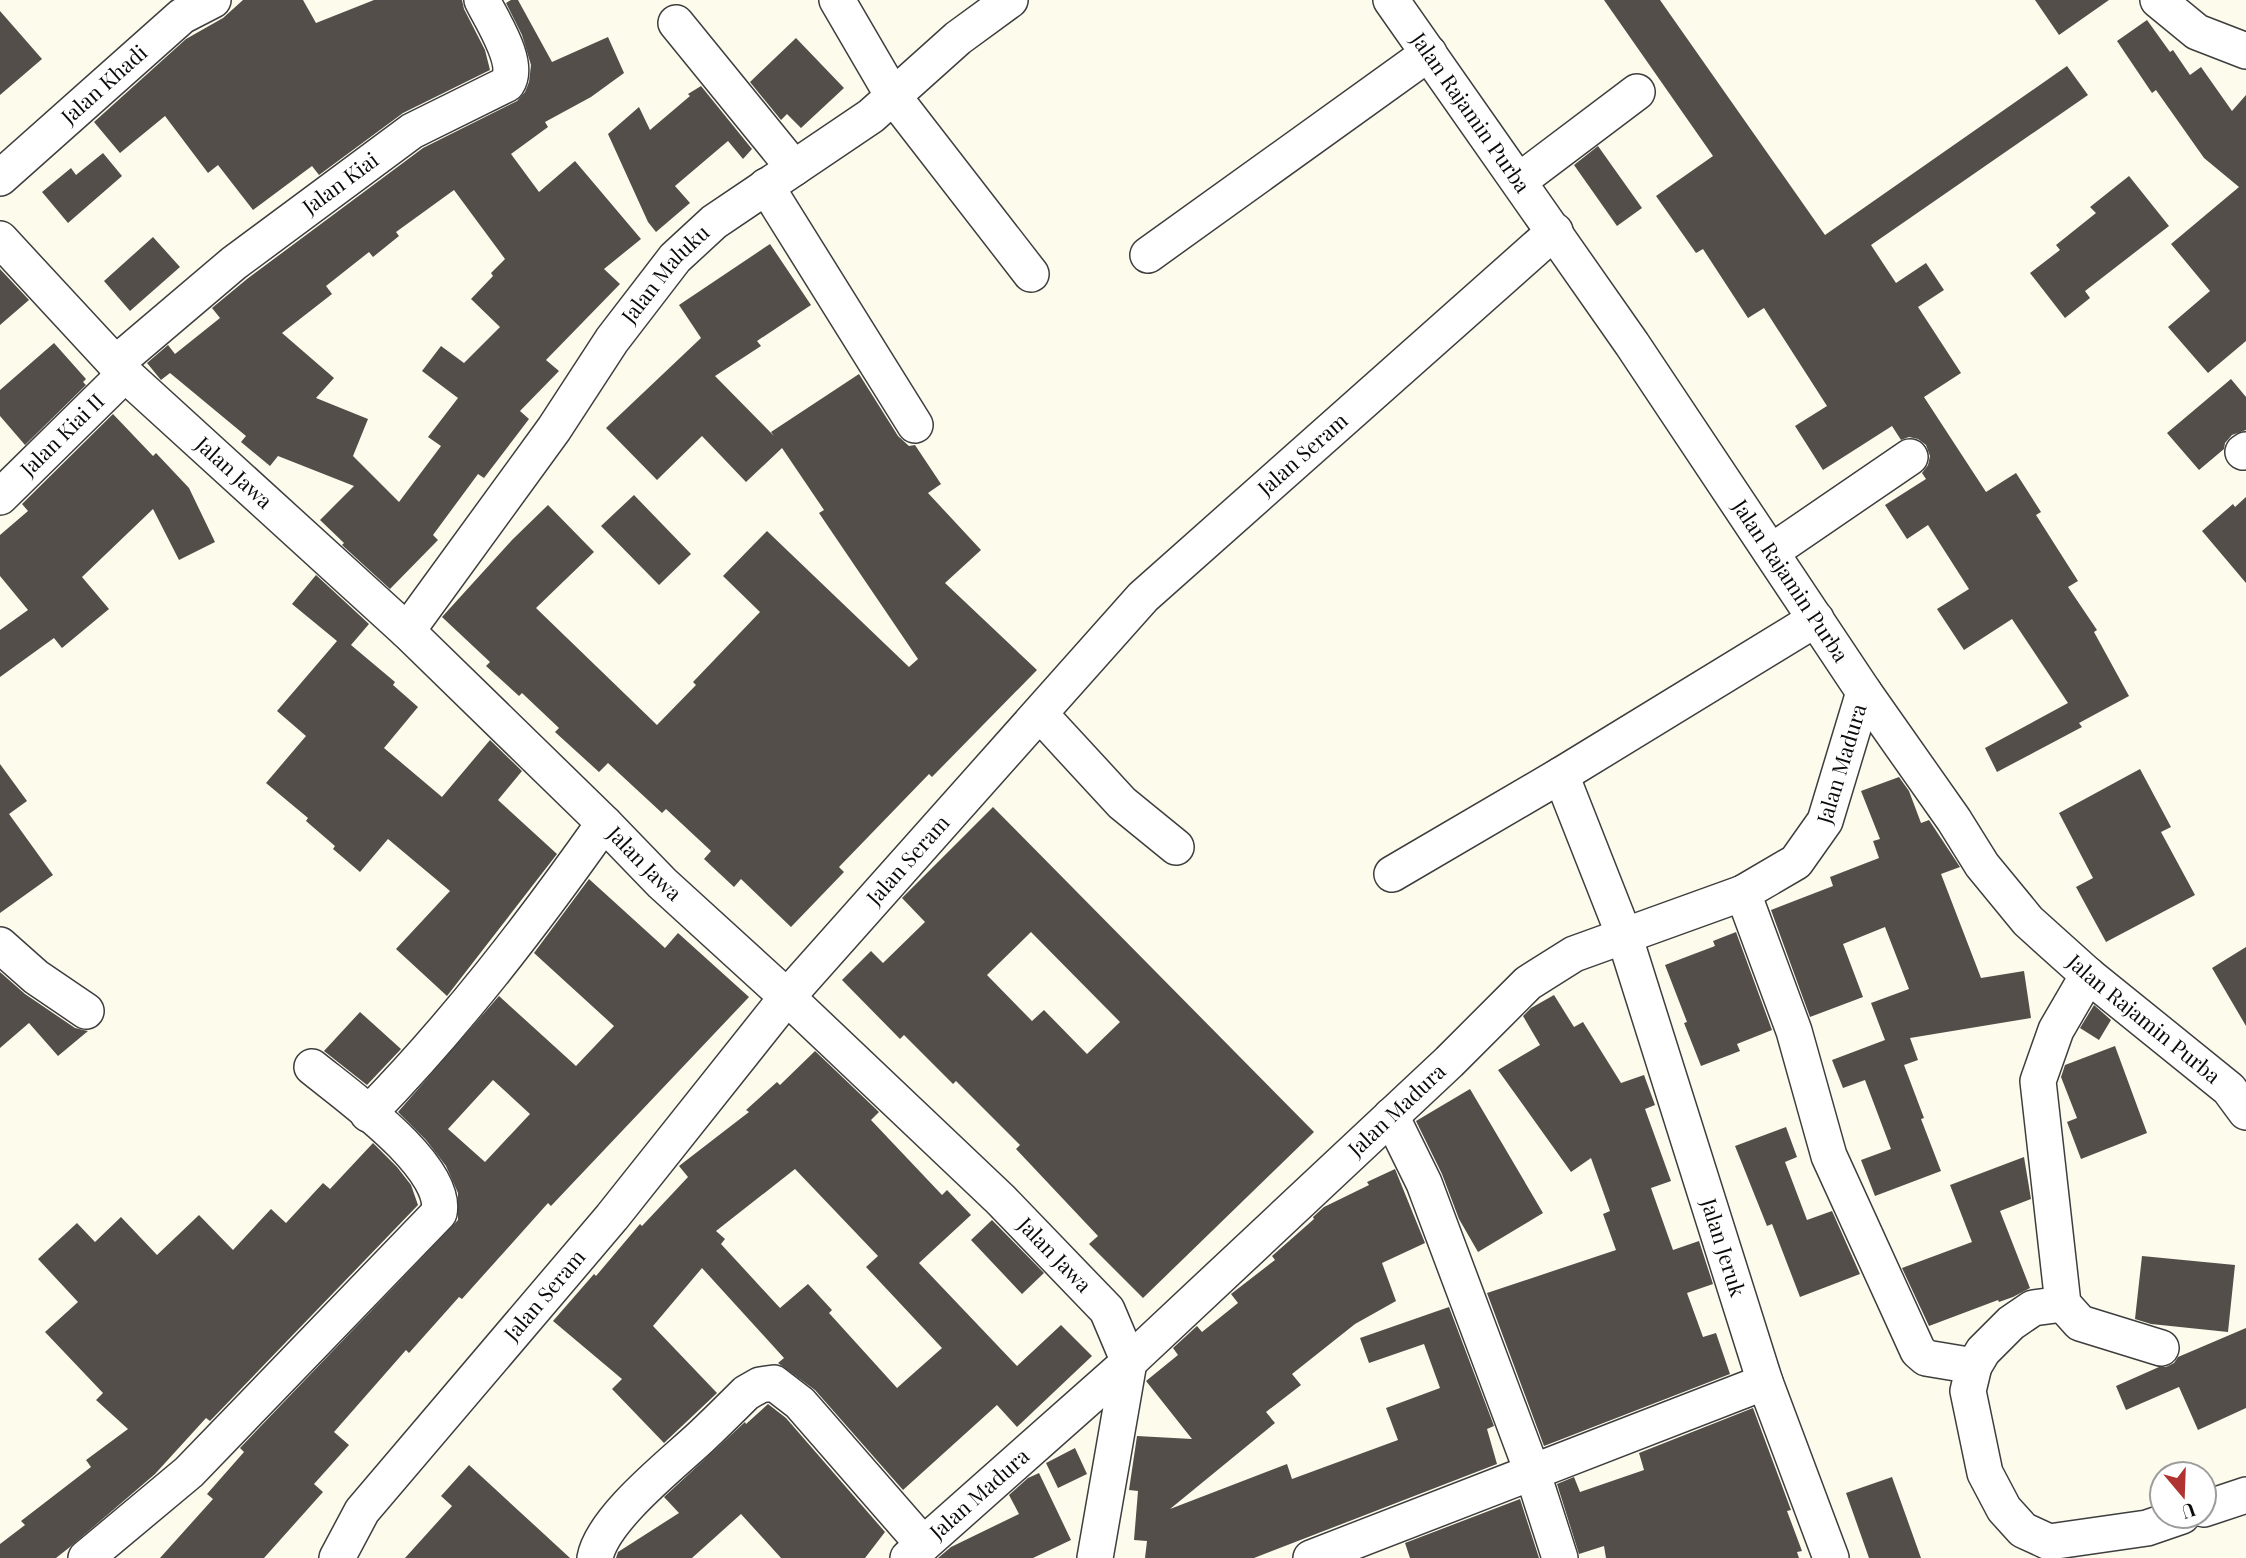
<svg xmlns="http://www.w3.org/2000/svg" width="2246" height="1558" font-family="'Playfair Display',serif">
  <rect width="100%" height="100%" fill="#fdfbec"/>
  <path fill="#534e49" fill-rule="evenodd" d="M 243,0 L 303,0 L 316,23 L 374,0 L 462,0 L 464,9 L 485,50 L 490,70 L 403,113 L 319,175 L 312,166 L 253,210 L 218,165 L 208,173 L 165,116 L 120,153 L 94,122 L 186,39 L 223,18 Z
    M 511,0 L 518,0 L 552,62 L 608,37 L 624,73 L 591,97 L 545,122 L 548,127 L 511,154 L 539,192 L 575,161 L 641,239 L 604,269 L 620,284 L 546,360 L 559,371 L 520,411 L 529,419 L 484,478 L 478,474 L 433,535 L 438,540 L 390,589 L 342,545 L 344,543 L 320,520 L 354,486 L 278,456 L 270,466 L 241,442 L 246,436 L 170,373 L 161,380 L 147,363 L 168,345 L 175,354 L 220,318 L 212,308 L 247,279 L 423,148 L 517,101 L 525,92 L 529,82 L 531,65 L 522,35 L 506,3 ZM 454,190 L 505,259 L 491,273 L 493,276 L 471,299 L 500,327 L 464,363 L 441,346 L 422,371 L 458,398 L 428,437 L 441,446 L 399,502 L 353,456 L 368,419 L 316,398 L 334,378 L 282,333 L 332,294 L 326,286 L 369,252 L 373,257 L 399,236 L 396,232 Z
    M 1604,0 L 1660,0 L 1825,235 L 2067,66 L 2088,95 L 1871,245 L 1896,283 L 1926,263 L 1944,290 L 1918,307 L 1961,373 L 1924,397 L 1986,492 L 2016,473 L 2041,512 L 2036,515 L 2078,581 L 2068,587 L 2097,630 L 2094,632 L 2129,696 L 2079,723 L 2082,727 L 1997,772 L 1985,748 L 2068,703 L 2012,619 L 1964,650 L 1937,609 L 1969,589 L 1928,525 L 1907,539 L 1885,505 L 1926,479 L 1922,473 L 1928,465 L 1930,456 L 1926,445 L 1918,439 L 1909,437 L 1901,440 L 1892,426 L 1823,470 L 1795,426 L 1827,406 L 1764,308 L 1748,318 L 1703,249 L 1696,253 L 1656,196 L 1713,156 Z
    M 2035,0 L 2109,0 L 2059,35 Z
    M 0,11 L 42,59 L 0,95 Z
    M 2147,20 L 2170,52 L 2173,50 L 2190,75 L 2201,67 L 2232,111 L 2246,95 L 2246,341 L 2208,373 L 2168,327 L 2210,291 L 2171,244 L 2239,187 L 2204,158 L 2156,90 L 2152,93 L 2117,41 Z
    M 796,38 L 844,88 L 801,128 L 787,114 L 781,120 L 750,82 Z
    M 701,86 L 752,149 L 743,159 L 728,141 L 675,186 L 690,203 L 656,232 L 648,222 L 608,134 L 639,107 L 650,130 L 690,96 L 688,94 Z
    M 1598,146 L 1642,208 L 1617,226 L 1574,165 Z
    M 103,153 L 122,176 L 68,223 L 42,192 L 71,168 L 76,175 Z
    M 2129,176 L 2169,226 L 2085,291 L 2090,298 L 2065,318 L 2030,273 L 2060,250 L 2056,245 L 2096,213 L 2090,207 Z
    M 153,237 L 180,267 L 130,311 L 104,281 Z
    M 770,244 L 811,305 L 757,341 L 761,346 L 715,376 L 774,436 L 771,432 L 859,374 L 898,436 L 909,446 L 915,445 L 941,484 L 928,493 L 981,550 L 945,583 L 1037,670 L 932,777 L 929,774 L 839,867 L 844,872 L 791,927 L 741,879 L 734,887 L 704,859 L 711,851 L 666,809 L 662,813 L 608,763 L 599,772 L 555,732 L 559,728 L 522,693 L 519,696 L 486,666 L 490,662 L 442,617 L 512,540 L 548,505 L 594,552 L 536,608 L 657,725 L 696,685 L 693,682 L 760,612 L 723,576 L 767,531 L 909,667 L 918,659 L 819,513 L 824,510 L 782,448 L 746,482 L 702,436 L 657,480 L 606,428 L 701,338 L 679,305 Z
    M 0,269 L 29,300 L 0,325 Z
    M 54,343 L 86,379 L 83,382 L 86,385 L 25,445 L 0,416 L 0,390 Z
    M 2231,379 L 2246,397 L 2246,430 L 2232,435 L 2225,443 L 2224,449 L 2199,470 L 2167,433 Z
    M 113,414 L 153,456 L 156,453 L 189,488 L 215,542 L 179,560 L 153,509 L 82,577 L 109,609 L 62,648 L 54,638 L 0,677 L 0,630 L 28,610 L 0,576 L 0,535 L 28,511 L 22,504 Z
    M 634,495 L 691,554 L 659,585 L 601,526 Z
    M 2246,497 L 2246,583 L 2202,531 L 2233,504 L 2235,507 Z
    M 316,575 L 369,624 L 351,645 L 395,682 L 393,685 L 418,707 L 384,748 L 442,797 L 490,740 L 522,771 L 498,800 L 557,854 L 447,996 L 396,949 L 450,891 L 388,839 L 360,872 L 333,849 L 335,846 L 306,821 L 308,818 L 266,783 L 306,736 L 277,711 L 337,641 L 292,604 Z
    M 0,764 L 27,801 L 9,814 L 53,875 L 0,913 Z
    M 2140,769 L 2171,827 L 2161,832 L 2195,895 L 2106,942 L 2076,887 L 2093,878 L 2059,813 Z
    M 1899,777 L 1909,791 L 1921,823 L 1929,820 L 1960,867 L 1941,874 L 1981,978 L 2024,971 L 2031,1018 L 1910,1038 L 1918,1060 L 1904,1065 L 1924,1118 L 1921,1119 L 1941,1171 L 1875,1196 L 1861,1160 L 1891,1149 L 1865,1080 L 1843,1088 L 1832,1060 L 1885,1040 L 1871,1003 L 1909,989 L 1885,927 L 1843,944 L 1863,997 L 1810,1017 L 1771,910 L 1833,886 L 1830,877 L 1879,858 L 1873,841 L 1880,839 L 1861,791 Z
    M 993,807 L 1314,1132 L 1143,1298 L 1089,1244 L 1098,1236 L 1016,1149 L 1020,1145 L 956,1081 L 953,1084 L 904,1035 L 900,1039 L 842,980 L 871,951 L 883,963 L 925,922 L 902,898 ZM 1031,932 L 1120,1022 L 1087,1054 L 1044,1010 L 1032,1021 L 987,975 Z
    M 589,879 L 665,948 L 678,933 L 749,997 L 551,1206 L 548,1203 L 462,1299 L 459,1297 L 409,1353 L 406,1350 L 334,1432 L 349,1445 L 314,1484 L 323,1492 L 264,1558 L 160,1558 L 213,1499 L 207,1494 L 244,1452 L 240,1448 L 458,1220 L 458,1193 L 446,1166 L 426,1140 L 398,1112 L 499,996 L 576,1066 L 614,1026 L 534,953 ZM 493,1080 L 530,1114 L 485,1162 L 448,1129 Z
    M 1736,932 L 1772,1030 L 1737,1044 L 1740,1051 L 1701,1066 L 1684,1023 L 1687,1022 L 1665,965 L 1715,946 L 1713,941 Z
    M 2246,947 L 2246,1026 L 2212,968 Z
    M 0,972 L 25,994 L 75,1028 L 88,1031 L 58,1056 L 29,1023 L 0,1048 Z
    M 1554,995 L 1574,1027 L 1583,1022 L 1621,1083 L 1644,1075 L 1655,1105 L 1645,1109 L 1671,1181 L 1651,1188 L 1673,1250 L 1699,1241 L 1713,1284 L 1687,1293 L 1703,1337 L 1716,1333 L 1730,1374 L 1544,1446 L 1487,1293 L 1616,1250 L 1603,1214 L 1610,1211 L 1591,1158 L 1571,1172 L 1498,1070 L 1540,1045 L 1523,1016 L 1531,1008 Z
    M 2094,1005 L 2111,1020 L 2099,1040 L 2080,1028 Z
    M 360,1012 L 401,1049 L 367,1085 L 324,1051 Z
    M 2115,1046 L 2147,1133 L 2081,1159 L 2067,1122 L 2077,1118 L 2061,1077 L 2065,1065 Z
    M 815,1051 L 879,1112 L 871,1120 L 942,1195 L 947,1190 L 971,1215 L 919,1263 L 1017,1366 L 1061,1325 L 1092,1356 L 1017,1427 L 997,1405 L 903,1490 L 815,1390 L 778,1363 L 784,1358 L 702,1268 L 653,1326 L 717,1393 L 664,1443 L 612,1389 L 622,1379 L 553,1321 L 594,1274 L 596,1276 L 640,1224 L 642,1226 L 688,1177 L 679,1166 L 749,1112 L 746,1110 L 777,1082 L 780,1085 ZM 795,1169 L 878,1256 L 866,1267 L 942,1348 L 897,1388 L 829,1313 L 832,1310 L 808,1284 L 780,1308 L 721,1244 L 725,1239 L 716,1231 Z
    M 1470,1089 L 1543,1213 L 1478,1252 L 1459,1219 L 1442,1174 L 1416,1121 Z
    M 1786,1127 L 1797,1157 L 1785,1162 L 1807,1220 L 1832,1211 L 1860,1274 L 1800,1297 L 1772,1224 L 1767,1226 L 1735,1146 Z
    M 373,1143 L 397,1167 L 411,1185 L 418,1205 L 210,1421 L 206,1418 L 155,1474 L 70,1547 L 56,1558 L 0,1558 L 0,1544 L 25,1525 L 21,1521 L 91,1467 L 86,1460 L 128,1429 L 96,1400 L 103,1393 L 45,1332 L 78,1302 L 38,1259 L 77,1223 L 95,1242 L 121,1217 L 157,1255 L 199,1215 L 233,1250 L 271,1209 L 286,1223 L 323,1183 L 330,1189 Z
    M 2024,1157 L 2031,1199 L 2000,1211 L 2030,1288 L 2013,1297 L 1999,1302 L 1998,1300 L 1929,1326 L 1902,1268 L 1972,1242 L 1950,1185 Z
    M 1395,1169 L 1425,1243 L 1382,1263 L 1396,1301 L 1355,1324 L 1292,1374 L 1301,1385 L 1266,1412 L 1275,1423 L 1170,1509 L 1287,1464 L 1292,1479 L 1398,1440 L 1386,1408 L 1440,1388 L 1424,1344 L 1369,1363 L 1360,1338 L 1449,1307 L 1494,1426 L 1487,1429 L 1497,1464 L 1254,1558 L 1145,1558 L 1147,1541 L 1134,1540 L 1138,1491 L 1129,1490 L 1137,1436 L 1192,1439 L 1146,1381 L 1178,1355 L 1173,1348 L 1197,1326 L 1202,1332 L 1238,1303 L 1231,1294 L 1275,1260 L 1272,1256 L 1314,1219 L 1313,1217 L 1324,1207 L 1369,1185 L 1367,1182 Z
    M 992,1220 L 1044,1273 L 1022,1294 L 971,1240 Z
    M 2142,1256 L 2235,1265 L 2228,1332 L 2151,1324 L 2135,1319 Z
    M 2246,1328 L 2246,1408 L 2198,1430 L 2179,1387 L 2126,1410 L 2116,1386 L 2159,1367 L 2166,1367 L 2174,1363 L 2178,1357 Z
    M 768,1404 L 786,1418 L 885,1532 L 865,1558 L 781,1558 L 741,1514 L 692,1558 L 616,1558 L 618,1552 L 679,1513 L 664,1497 L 745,1422 L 746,1424 Z
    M 1753,1408 L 1791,1510 L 1787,1511 L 1802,1551 L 1797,1552 L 1799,1558 L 1606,1558 L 1604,1546 L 1579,1554 L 1557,1484 L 1574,1477 L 1580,1492 L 1644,1470 L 1639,1453 Z
    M 1075,1448 L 1087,1474 L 1058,1488 L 1046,1463 Z
    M 469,1465 L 570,1558 L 405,1558 L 452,1506 L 441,1496 Z
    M 1039,1473 L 1071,1540 L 1033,1558 L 938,1558 L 951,1547 L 1019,1514 L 1009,1495 L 1028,1478 Z
    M 1892,1477 L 1921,1558 L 1869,1558 L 1846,1493 Z
    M 1520,1499 L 1539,1558 L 1410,1558 L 1405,1543 Z"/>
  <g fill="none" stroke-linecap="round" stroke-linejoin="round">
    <g stroke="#3e3e3e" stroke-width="38">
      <g id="minor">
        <path d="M 837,0 L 893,96 L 1031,274"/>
        <path id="s1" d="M 1391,0 L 1632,344 L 1864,692 L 1954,820 L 1982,865 L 2028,921 L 2088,975 L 2229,1089 L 2246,1112"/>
        <path d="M 2158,0 L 2197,32 L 2246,51"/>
        <path d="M 676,23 L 794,168"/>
        <path id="s2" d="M 0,178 L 182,16 L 213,0"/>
        <path d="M 1519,181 L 1637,92"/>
        <path d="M 766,186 L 915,425"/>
        <path id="s3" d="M 0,239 L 125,374 L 407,631 L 604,823 L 662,883 L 787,997 L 1001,1200 L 1107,1310 L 1129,1362 L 1095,1558"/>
        <path d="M 1148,255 L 1429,53"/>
        <path id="s4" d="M 115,364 L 234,263 L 412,131 L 507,84 C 521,63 492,21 482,0"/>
        <path d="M 2243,452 L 2246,450"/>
        <path id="s5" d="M 0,497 L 125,374"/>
        <path d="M 1771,552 L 1910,457"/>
        <path id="s6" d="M 407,631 L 554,429 L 612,340 L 675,258 L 714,222 L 871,116 L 958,38 L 1010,0"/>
        <path d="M 1040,714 L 1122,803 L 1176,847"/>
        <path id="s7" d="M 1561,775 L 1624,935 L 1765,1382 L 1831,1558"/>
        <path d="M 1392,874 L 1561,775 L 1816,619"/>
        <path d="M 1743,893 L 1794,1031 L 1829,1156 L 1918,1351 L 1926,1358 L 1974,1366"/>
        <path d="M 0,945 L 36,977 L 86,1011"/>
        <path d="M 2088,975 L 2056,1030 L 2038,1081 L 2063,1304 L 2080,1323 L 2161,1348"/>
        <path d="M 368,1114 C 456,1024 532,925 604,823"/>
        <path d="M 1391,1116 L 1424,1183 L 1532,1471 L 1560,1558"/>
        <path d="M 2063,1304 L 2033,1308 L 2011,1323 L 1983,1351 L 1974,1366 L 1968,1391 L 1985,1473 L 2004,1509 L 2023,1530 L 2049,1542 L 2147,1528 L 2182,1516"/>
        <path d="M 2204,1509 L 2246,1495"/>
        <path d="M 86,1558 L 189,1472 L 439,1213 C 449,1167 345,1094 312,1067"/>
        <path id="s8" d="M 337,1558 L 362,1511 L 612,1217 L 787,997 L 1143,597 L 1555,231"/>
        <path d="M 595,1558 C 602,1519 671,1465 700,1438 C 716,1423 731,1408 746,1393 L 760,1385 L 774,1383 L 800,1403 L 923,1544"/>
        <path id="s9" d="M 908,1558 L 1129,1362 L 1449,1062 L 1528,983 L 1574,954 L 1743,893 L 1796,862 L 1825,821 L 1864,692"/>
        <path d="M 1311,1558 L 1765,1382"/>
      </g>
    </g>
    <use href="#minor" stroke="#fff" stroke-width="35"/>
  </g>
  <g text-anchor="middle" stroke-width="7" stroke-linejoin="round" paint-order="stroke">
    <g font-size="21" fill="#0b0b0b" stroke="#fff">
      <text dy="7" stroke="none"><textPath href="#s2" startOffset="140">Jalan Khadi</textPath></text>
      <text dy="7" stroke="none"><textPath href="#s1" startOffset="138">Jalan Rajamin Purba</textPath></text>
      <text dy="7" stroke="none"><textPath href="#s4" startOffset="289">Jalan Kiai</textPath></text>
      <text dy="7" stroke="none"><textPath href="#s6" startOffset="441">Jalan Maluku</textPath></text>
      <text dy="7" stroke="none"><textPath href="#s5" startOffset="88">Jalan Kiai II</textPath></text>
      <text dy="7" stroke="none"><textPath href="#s8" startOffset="1470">Jalan Seram</textPath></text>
      <text dy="7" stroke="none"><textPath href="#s3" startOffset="331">Jalan Jawa</textPath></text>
      <text dy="7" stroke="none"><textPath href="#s1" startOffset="705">Jalan Rajamin Purba</textPath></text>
      <text dy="7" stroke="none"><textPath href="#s9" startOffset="1251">Jalan Madura</textPath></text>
      <text dy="7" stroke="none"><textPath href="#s8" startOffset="903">Jalan Seram</textPath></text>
      <text dy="7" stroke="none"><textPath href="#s3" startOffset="898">Jalan Jawa</textPath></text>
      <text dy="7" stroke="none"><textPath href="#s1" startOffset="1272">Jalan Rajamin Purba</textPath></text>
      <text dy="7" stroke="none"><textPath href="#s9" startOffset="663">Jalan Madura</textPath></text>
      <text dy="7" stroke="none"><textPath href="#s7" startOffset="500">Jalan Jeruk</textPath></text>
      <text dy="7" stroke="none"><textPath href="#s3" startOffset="1465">Jalan Jawa</textPath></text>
      <text dy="7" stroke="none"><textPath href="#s8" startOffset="336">Jalan Seram</textPath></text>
      <text dy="7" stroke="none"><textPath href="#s9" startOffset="96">Jalan Madura</textPath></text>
    </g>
  </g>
  <g transform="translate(2183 1495) rotate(161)"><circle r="33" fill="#ffffff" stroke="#9d9d9d" stroke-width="2"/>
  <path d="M0-5L12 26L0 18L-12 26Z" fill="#af3330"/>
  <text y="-10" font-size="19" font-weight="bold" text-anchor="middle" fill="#0b0b0b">U</text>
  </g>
</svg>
